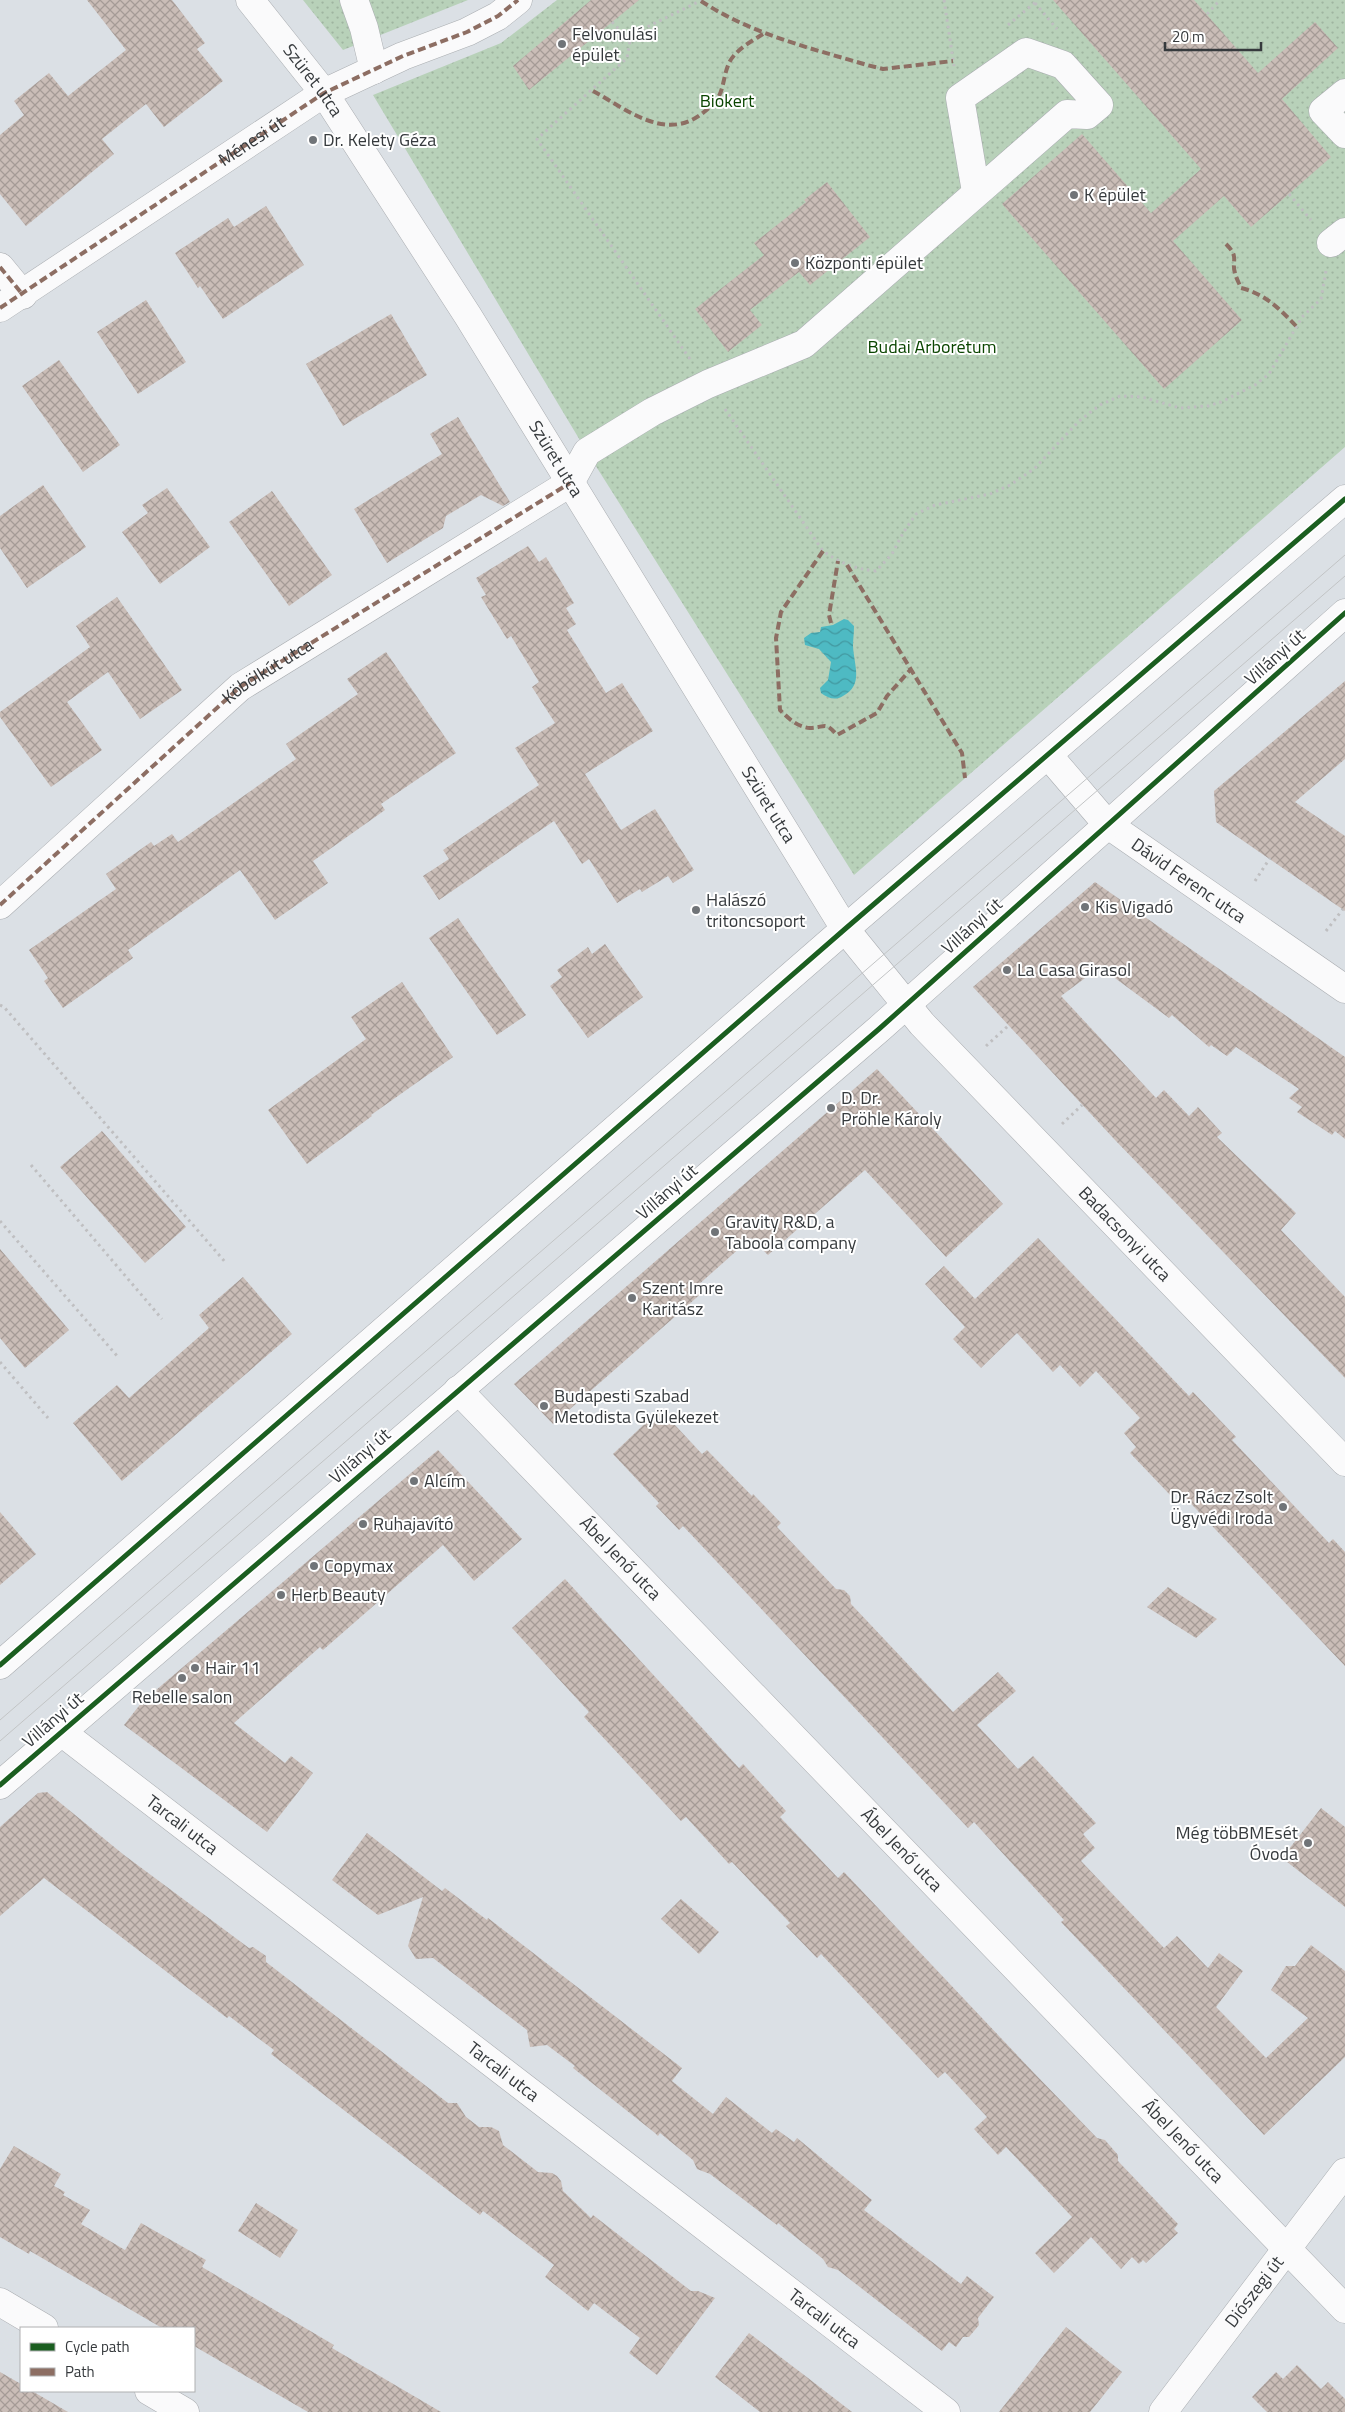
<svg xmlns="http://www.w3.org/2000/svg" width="1345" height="2412" font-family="'Titillium Web',sans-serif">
  <defs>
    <pattern id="park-dots" width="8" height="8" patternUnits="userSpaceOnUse" patternTransform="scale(1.25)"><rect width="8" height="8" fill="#b8d1b9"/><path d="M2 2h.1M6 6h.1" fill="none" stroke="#9fb4a0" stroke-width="1.8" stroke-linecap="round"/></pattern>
    <pattern id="water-waves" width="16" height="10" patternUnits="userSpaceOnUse" patternTransform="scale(1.25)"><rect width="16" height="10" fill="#4ebac3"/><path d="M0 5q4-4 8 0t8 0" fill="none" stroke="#4298a0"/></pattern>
    <pattern id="building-cross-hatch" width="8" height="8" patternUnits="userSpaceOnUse" patternTransform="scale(1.25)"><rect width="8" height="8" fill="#cabdb7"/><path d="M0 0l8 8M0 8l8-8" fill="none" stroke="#a59b96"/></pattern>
  </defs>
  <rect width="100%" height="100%" fill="#dbe0e5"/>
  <path fill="url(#park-dots)" d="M 303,0 L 468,0 L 343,50 Z
    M 557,0 L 1345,0 L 1345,447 L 854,875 L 587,452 L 373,95 L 501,43 Z"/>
  <path fill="url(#water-waves)" d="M 844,619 L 848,620 L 854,626 C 854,633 853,640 853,646 C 854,666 864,685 843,696 C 835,701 828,698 821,693 L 820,688 L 828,680 L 831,662 L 819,649 L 805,645 L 804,638 L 811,633 L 820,632 L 821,627 L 833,625 Z"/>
  <path fill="url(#building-cross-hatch)" d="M 87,0 L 172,0 L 205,43 L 197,49 L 223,81 L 164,127 L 146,104 L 102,139 L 114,154 L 26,226 L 0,194 L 0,135 L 24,115 L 14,101 L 49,73 L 68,96 L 126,50 Z
    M 591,0 L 639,0 L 529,90 L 513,66 Z
    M 1053,0 L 1194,0 L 1258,73 L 1315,22 L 1338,48 L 1282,99 L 1331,157 L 1251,227 L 1224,196 L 1173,241 L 1242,320 L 1164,389 L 1002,204 L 1082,134 L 1151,213 L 1201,169 Z
    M 827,182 L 870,237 L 810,285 L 799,272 L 750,310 L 762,325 L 728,352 L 695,309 L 764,255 L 754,243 L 806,202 L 804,200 Z
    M 266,206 L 304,265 L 223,319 L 200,286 L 198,288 L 175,253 L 228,218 L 234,227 Z
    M 146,300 L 186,362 L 138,394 L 97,332 Z
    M 391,314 L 427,375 L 343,426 L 306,364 Z
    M 59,360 L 120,445 L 83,472 L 22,386 Z
    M 458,417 L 510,502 L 503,506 L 481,495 L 446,516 L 443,528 L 387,563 L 354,509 L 442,454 L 430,434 Z
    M 43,485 L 86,547 L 27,588 L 0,548 L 0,516 Z
    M 167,488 L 210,547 L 160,584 L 122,532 L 148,513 L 142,505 Z
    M 272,491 L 332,575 L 289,606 L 229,522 Z
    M 528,546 L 539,562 L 546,557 L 574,603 L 566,608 L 576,624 L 567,630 L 606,693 L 622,683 L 653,731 L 585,774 L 621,830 L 655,809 L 694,870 L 673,883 L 668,876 L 642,892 L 640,889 L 617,903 L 589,859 L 582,864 L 554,821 L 439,900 L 423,876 L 449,859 L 443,850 L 539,785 L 515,748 L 555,723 L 532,687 L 539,682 L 511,636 L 507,639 L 481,597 L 486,595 L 476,578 Z
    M 117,597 L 182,690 L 140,719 L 108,672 L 67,702 L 102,750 L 51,787 L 0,717 L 0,712 L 90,647 L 76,626 Z
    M 386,652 L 456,753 L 381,804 L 385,810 L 313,861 L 328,883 L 275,920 L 240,870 L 128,950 L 133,958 L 63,1008 L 44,981 L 48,978 L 29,950 L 116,889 L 106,874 L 151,842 L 154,846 L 172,834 L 178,842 L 296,759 L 286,744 L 358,694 L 347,679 Z
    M 1345,681 L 1345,759 L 1295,802 L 1345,836 L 1345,911 L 1216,822 L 1214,791 Z
    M 1095,882 L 1345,1057 L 1345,1139 L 1335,1131 L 1332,1135 L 1297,1112 L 1302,1107 L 1289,1098 L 1299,1089 L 1236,1047 L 1227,1056 L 1211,1045 L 1209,1047 L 1172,1015 L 1169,1018 L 1100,967 L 1061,996 L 1156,1098 L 1164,1090 L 1189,1116 L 1198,1107 L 1222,1133 L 1217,1137 L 1296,1213 L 1281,1230 L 1345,1297 L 1345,1378 L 1115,1140 L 973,987 Z
    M 458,918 L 526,1015 L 497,1035 L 429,938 Z
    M 605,944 L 643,997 L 588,1038 L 550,986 L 562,977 L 557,970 L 588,947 L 592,954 Z
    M 402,982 L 453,1057 L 371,1115 L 372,1116 L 307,1164 L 268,1110 L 366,1039 L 351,1017 Z
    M 877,1069 L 1003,1204 L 946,1257 L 865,1170 L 768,1255 L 751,1238 L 697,1286 L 704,1291 L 553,1424 L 514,1384 Z
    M 102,1131 L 186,1227 L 145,1263 L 60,1167 Z
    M 1038,1238 L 1189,1396 L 1193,1392 L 1236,1437 L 1232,1440 L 1329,1543 L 1333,1539 L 1345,1552 L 1345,1666 L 1179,1491 L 1172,1497 L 1130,1453 L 1136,1447 L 1124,1433 L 1140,1418 L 1096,1371 L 1080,1387 L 1060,1365 L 1053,1372 L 1017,1333 L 981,1368 L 953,1339 L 965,1327 L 925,1284 L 944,1266 L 975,1299 Z
    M 0,1249 L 69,1330 L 25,1368 L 0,1338 Z
    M 243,1277 L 292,1334 L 122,1481 L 73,1423 L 117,1385 L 129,1398 L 209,1328 L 199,1315 Z
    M 660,1409 L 702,1454 L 707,1450 L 752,1496 L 753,1494 L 781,1523 L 777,1527 L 836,1589 L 844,1590 L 850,1596 L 851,1604 L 953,1712 L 998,1672 L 1016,1691 L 977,1725 L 1018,1769 L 1033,1756 L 1096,1823 L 1083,1834 L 1095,1848 L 1081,1861 L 1164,1948 L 1177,1936 L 1208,1968 L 1219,1953 L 1243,1971 L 1216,2007 L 1266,2058 L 1308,2018 L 1271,1990 L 1286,1966 L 1295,1966 L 1311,1945 L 1345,1971 L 1345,2057 L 1264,2135 L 1061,1922 L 1064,1920 L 974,1822 L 968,1828 L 683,1526 L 679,1530 L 656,1506 L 659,1503 L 613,1454 Z
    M 438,1450 L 522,1539 L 474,1581 L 443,1545 L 323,1650 L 320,1647 L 234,1723 L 285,1763 L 291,1756 L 313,1773 L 267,1832 L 124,1725 L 142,1702 Z
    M 0,1512 L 36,1554 L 0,1585 Z
    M 565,1579 L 739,1768 L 743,1764 L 786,1811 L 780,1817 L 838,1878 L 844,1872 L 1034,2073 L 1097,2138 L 1105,2140 L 1118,2155 L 1118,2161 L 1178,2224 L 1174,2229 L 1178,2233 L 1146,2263 L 1143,2260 L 1139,2264 L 1132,2257 L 1121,2269 L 1091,2237 L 1054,2273 L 1035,2253 L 1072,2217 L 1006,2147 L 998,2155 L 974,2129 L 987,2117 L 945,2072 L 938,2078 L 821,1954 L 817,1958 L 786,1926 L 790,1923 L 732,1862 L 729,1864 L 686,1817 L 681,1821 L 584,1717 L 589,1712 L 512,1628 Z
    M 1168,1587 L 1217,1619 L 1196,1638 L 1147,1607 Z
    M 47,1792 L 124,1855 L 249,1948 L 253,1947 L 266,1956 L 266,1962 L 448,2103 L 457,2103 L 466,2117 L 479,2127 L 491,2127 L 499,2131 L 503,2145 L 538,2172 L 552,2173 L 557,2176 L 561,2181 L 563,2191 L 591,2218 L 593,2215 L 691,2291 L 698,2291 L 715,2298 L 657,2375 L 629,2353 L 640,2338 L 594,2303 L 588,2311 L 545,2277 L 554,2265 L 483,2211 L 480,2215 L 271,2054 L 274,2050 L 229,2016 L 227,2018 L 44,1878 L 0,1916 L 0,1827 L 38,1793 Z
    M 1321,1808 L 1345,1827 L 1345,1907 L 1282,1858 Z
    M 367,1833 L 442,1891 L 445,1888 L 487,1920 L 488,1918 L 682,2068 L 672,2081 L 713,2114 L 726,2097 L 772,2133 L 776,2129 L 794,2142 L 797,2138 L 872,2200 L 864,2210 L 961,2284 L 967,2276 L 994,2297 L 978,2318 L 979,2325 L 969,2337 L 963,2337 L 956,2347 L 949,2342 L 942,2351 L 838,2270 L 828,2267 L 823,2259 L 778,2223 L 777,2225 L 710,2174 L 697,2169 L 693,2160 L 660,2133 L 658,2136 L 655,2133 L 573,2068 L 575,2066 L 547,2045 L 530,2047 L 527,2030 L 433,1958 L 416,1959 L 408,1946 L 423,1897 L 378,1915 L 332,1880 Z
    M 681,1899 L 719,1932 L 699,1954 L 661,1919 Z
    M 14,2146 L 61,2174 L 54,2186 L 65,2192 L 63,2195 L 90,2210 L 81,2224 L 125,2250 L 141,2223 L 206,2260 L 202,2267 L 334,2345 L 332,2348 L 441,2412 L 308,2412 L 194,2346 L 194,2328 L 162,2328 L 30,2251 L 29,2254 L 0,2237 L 0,2169 Z
    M 256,2203 L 298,2230 L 280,2258 L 238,2231 Z
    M 1066,2327 L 1122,2372 L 1090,2412 L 999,2412 Z
    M 749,2333 L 808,2378 L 852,2412 L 760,2412 L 715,2377 Z
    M 1297,2365 L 1321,2389 L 1328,2382 L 1345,2399 L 1345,2412 L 1267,2412 L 1252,2397 L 1276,2372 L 1283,2379 Z
    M 0,2372 L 21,2384 L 21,2391 L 32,2391 L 68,2412 L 0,2412 Z"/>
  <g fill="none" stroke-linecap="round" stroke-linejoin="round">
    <g stroke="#aaadb1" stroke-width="29">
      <g id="minor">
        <path id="s1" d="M 250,0 L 324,93 L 468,316 L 845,929 L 922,1024 L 1345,1462"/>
        <path d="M 354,0 L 364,28 L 374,70"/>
        <path d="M 1345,93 L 1323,111 L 1345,134"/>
        <path d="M 1331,243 L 1345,232"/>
        <path d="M 0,267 L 23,295"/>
        <path d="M 0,308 L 324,93 L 403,56 L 467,32 L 498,16 L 518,0"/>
        <path d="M 570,483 L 587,452 L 652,412 L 708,384 L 804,344 L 1067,114 L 1087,115 L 1099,105 L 1063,65 L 1026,52 L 960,98 L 976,192"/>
        <path id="s2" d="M 1048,755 L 1107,824 L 1345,989"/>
        <path id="s3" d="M 0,905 L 240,687 L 570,483"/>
        <path id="s4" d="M 458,1390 L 1345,2309"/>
        <path d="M 0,1665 L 845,929 L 1345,499"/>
        <path id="s5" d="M 60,1731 L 946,2412"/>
        <path d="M 0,1785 L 879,1029 L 1345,613"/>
        <path d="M 0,2302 L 44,2328"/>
        <path d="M 149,2391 L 185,2412"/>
        <path id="s6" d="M 1163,2412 L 1345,2172"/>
      </g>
    </g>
    <path stroke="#bfbfc1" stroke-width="3" stroke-dasharray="2.5 4" stroke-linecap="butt" d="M 944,0 L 954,66
      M 1035,3 L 1057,29
      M 1207,14 L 1220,0
      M 612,22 L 630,41
      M 1008,25 L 1038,0
      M 1289,194 L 1311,220
      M 690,359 L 537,139 L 627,58 L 630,41 L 649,26 L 702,0
      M 725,409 L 823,551 C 840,563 855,569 876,571 L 892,554 L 903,533 L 916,514 L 935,505 L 990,494 L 1010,485 L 1034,469 L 1079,421 L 1100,405 L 1120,396 L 1142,397 L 1180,408 L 1208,406 L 1221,402 L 1255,385 L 1269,374 L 1302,317 L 1321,299 L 1326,271
      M 1255,881 L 1270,858
      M 1326,931 L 1343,909
      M 0,1005 L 4,1007 L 226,1263
      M 986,1046 L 1008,1026
      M 1062,1124 L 1082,1105
      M 31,1165 L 162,1319
      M 0,1221 L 118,1357
      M 0,1362 L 48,1418"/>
    <use href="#minor" stroke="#fafafb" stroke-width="28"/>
    <path stroke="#c2c4c5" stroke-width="1" d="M 0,1720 L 1345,555
      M 0,1741 L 1345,576"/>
    <g stroke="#8d6e63" stroke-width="4" stroke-dasharray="8 4" stroke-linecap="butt">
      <path d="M 701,1 C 751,34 810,48 867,65 L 883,69 L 953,61"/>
      <path d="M 593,91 C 626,109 664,141 700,115 C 707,110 714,104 719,96 C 724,86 724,74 729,63 C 735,50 752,41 763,34"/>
      <path d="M 1226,244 C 1240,258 1231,260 1235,273 C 1236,278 1239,283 1241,288 C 1265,294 1280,309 1296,326"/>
      <path d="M 0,267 L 23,295"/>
      <path id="s7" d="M 0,308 L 324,93 L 403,56 L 467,32 L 498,16 L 518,0"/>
      <path d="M 823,551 L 781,612 L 776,638 L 780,710 C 788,718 797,727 810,728 C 825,728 824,720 837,735 L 877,713 L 887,696 L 911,669"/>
      <path d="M 847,565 L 962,753 L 965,778"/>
      <path d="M 831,623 L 829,615 L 838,561"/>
      <path d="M 0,905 L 240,687 L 570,483"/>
    </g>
    <g stroke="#fff" stroke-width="8">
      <path id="cycleway" d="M 0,1665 L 845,929 L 1345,499
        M 0,1785 L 879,1029 L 1345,613"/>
    </g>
    <use href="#cycleway" stroke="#1b5e20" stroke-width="5"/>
  </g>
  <g fill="#707478" stroke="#fff" stroke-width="2">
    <circle cx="562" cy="44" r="5"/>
    <circle cx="313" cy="140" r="5"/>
    <circle cx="1074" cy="195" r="5"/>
    <circle cx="795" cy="263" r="5"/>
    <circle cx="1085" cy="907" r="5"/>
    <circle cx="696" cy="910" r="5"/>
    <circle cx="1007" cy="970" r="5"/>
    <circle cx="831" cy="1108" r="5"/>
    <circle cx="715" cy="1232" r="5"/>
    <circle cx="632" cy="1298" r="5"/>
    <circle cx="544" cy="1406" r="5"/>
    <circle cx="414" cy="1481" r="5"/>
    <circle cx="1283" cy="1507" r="5"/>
    <circle cx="363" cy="1524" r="5"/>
    <circle cx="314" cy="1566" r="5"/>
    <circle cx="281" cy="1595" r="5"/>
    <circle cx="195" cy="1668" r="5"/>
    <circle cx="182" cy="1678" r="5"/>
    <circle cx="1308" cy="1843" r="5"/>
  </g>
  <g text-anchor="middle" stroke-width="4" stroke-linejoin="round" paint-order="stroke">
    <g font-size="18" fill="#363a3d" stroke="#fff" text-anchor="start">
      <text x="572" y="40">Felvonulási<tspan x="572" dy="21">épület</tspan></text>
      <text x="323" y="146">Dr. Kelety Géza</text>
      <text x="1084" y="201">K épület</text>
      <text x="805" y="269">Központi épület</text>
      <text x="706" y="906">Halászó<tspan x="706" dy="21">tritoncsoport</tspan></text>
      <text x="1095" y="913">Kis Vigadó</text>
      <text x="1017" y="976">La Casa Girasol</text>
      <text x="841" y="1104">D. Dr.<tspan x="841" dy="21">Pröhle Károly</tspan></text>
      <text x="725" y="1228">Gravity R&amp;D, a<tspan x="725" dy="21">Taboola company</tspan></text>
      <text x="642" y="1294">Szent Imre<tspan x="642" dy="21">Karitász</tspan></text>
      <text x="554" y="1402">Budapesti Szabad<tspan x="554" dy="21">Metodista Gyülekezet</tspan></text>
      <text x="424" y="1487">Alcím</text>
      <text x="1273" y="1503" text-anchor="end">Dr. Rácz Zsolt<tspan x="1273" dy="21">Ügyvédi Iroda</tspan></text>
      <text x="373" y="1530">Ruhajavító</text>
      <text x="324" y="1572">Copymax</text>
      <text x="291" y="1601">Herb Beauty</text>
      <text x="205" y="1674">Hair 11</text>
      <text x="182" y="1703" text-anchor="middle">Rebelle salon</text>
      <text x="1298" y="1839" text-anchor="end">Még töbBMEsét<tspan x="1298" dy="21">Óvoda</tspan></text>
    </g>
    <g font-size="18" fill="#363a3d" stroke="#fff">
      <text dy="6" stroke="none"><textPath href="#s1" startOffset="102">Szüret utca</textPath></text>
      <text dy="6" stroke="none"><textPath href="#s7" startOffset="302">Ménesi út</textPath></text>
      <text dy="6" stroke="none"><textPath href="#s1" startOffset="552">Szüret utca</textPath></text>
      <text transform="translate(1275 657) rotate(-42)" y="6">Villányi út</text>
      <text dy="6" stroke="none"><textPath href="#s3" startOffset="356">Köbölkút utca</textPath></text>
      <text dy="6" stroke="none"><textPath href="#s1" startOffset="958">Szüret utca</textPath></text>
      <text dy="6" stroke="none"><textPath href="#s2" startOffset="190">Dávid Ferenc utca</textPath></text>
      <text transform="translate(972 926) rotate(-42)" y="6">Villányi út</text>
      <text transform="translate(667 1192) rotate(-41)" y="6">Villányi út</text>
      <text dy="6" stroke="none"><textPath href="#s1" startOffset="1518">Badacsonyi utca</textPath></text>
      <text transform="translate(360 1456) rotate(-41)" y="6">Villányi út</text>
      <text dy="6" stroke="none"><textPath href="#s4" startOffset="234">Ábel Jenő utca</textPath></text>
      <text transform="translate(53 1720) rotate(-41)" y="6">Villányi út</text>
      <text dy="6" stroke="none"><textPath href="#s5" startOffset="154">Tarcali utca</textPath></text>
      <text dy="6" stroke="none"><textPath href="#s4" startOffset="639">Ábel Jenő utca</textPath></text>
      <text dy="6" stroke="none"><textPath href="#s5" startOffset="559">Tarcali utca</textPath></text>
      <text dy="6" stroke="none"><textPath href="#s4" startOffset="1044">Ábel Jenő utca</textPath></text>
      <text dy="6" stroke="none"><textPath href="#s6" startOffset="151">Diószegi út</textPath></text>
      <text dy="6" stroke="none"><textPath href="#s5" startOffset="964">Tarcali utca</textPath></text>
    </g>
    <g font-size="18" fill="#0a4500" stroke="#fff">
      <text x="727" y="107">Biokert</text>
      <text x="932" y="353">Budai Arborétum</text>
    </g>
  </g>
  <rect x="20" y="2327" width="175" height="65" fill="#ffffff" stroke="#afb0b1"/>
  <rect x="30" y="2343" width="25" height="8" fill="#1b5e20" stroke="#afb0b1"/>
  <text x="65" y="2352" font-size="15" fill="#363a3d">Cycle path</text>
  <rect x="30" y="2368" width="25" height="8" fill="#8d6e63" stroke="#afb0b1"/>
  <text x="65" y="2377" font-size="15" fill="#363a3d">Path</text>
  <path d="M1165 42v8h96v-8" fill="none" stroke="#363a3d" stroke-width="2.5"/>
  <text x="1172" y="42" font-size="15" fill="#363a3d" stroke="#ffffff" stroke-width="4" paint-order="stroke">20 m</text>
</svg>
